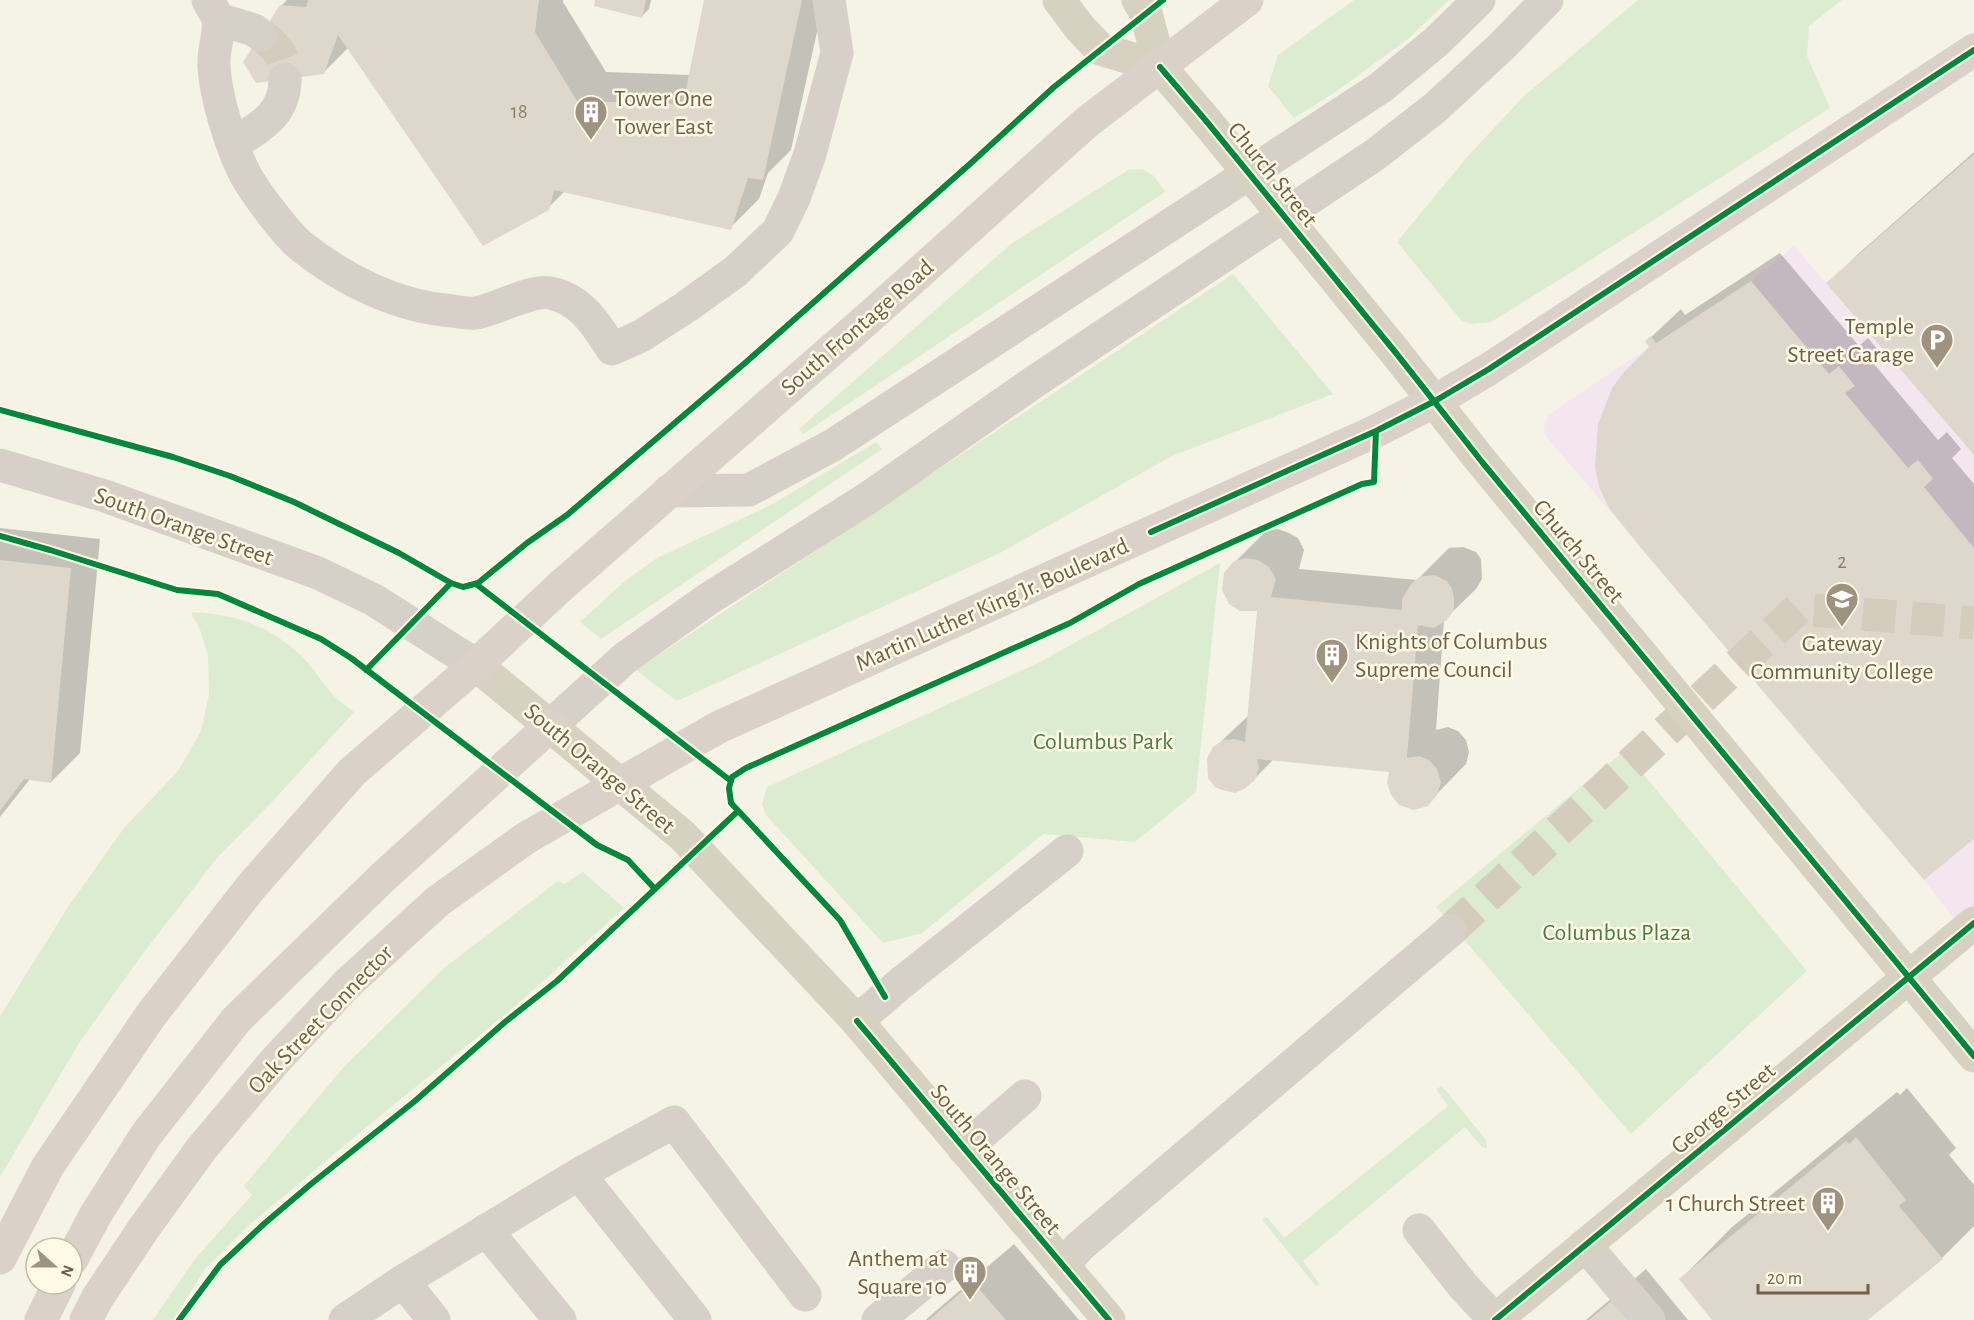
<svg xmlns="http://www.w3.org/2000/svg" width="1974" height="1320" font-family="'Alegreya Sans',sans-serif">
  <rect width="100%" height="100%" fill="#f5f2e6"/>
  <path fill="#f4e6ef" d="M 1794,246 L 1974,455 L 1974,945 L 1924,880 L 1544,434 L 1545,421 L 1548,415 L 1649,347 L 1645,341 L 1651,336 L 1656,342 L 1751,281 Z"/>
  <path fill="#dcecd1" d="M 1354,0 L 1449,0 L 1408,39 L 1334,93 L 1294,118 L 1268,86 L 1278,55 Z
    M 1638,0 L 1842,0 L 1809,26 L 1807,56 L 1830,108 L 1567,275 L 1491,322 L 1471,324 L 1461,320 L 1397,242 L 1468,156 L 1524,96 Z
    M 1142,169 L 1154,176 L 1165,192 L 803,434 L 799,429 L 1011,244 L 1128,170 Z
    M 1233,274 L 1333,394 L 1172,456 L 1000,553 L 677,701 L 636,670 Z
    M 876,442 L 882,449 L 601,639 L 580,622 L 626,580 L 657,558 L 771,505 Z
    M 1220,563 L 1196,792 L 1135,842 L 1043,834 L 922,933 L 883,943 L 766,815 L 762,804 L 767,787 L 1038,663 Z
    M 191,612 C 230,613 268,625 297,652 C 311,664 321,681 333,695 C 339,701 347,707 354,712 L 271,803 L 217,858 L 141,956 L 79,1043 L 0,1177 L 0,1016 L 68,907 L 124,828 L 178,771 L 201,731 L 209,695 L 208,656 L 201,632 Z
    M 1624,751 L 1807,971 L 1631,1134 L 1436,907 Z
    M 583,872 L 624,908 L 512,1009 L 370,1124 L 248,1226 L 205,1269 L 173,1320 L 153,1320 L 194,1260 L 252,1195 L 244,1186 L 343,1068 L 444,968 L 558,881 L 564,884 Z
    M 1442,1086 L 1486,1140 L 1487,1148 L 1482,1147 L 1465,1127 L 1303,1261 L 1320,1285 L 1316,1286 L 1264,1222 L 1263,1219 L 1266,1217 L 1268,1218 L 1284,1238 L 1448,1106 L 1436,1089 Z"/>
  <path fill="#0003" d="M 287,0 L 563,0 L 563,2 L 606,72 L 691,75 L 706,0 L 824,0 L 791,150 L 768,173 L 759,199 L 730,228 L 565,191 L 548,208 L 349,47 L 324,72 L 281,6 Z
    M 597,0 L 651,0 L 649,9 L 642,16 Z
    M 1974,152 L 1974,453 L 1828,284 L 1857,255 Z
    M 1780,253 L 1859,346 L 1868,338 L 1883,356 L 1874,364 L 1938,440 L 1947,432 L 1961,449 L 1952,458 L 1974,484 L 1974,837 L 1647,341 L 1681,309 L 1685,315 Z
    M 0,528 L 100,539 L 80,753 L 51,782 L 30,779 L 0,817 Z
    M 1277,529 L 1287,532 L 1298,538 L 1304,550 L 1299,569 L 1417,580 L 1449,548 L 1463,547 L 1476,552 L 1481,559 L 1482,579 L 1476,589 L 1444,620 L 1436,730 L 1448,727 L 1458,731 L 1466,740 L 1469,752 L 1466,764 L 1427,804 L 1391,771 L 1274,759 L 1254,779 L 1214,748 L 1249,715 L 1259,610 L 1235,562 L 1265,532 Z
    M 1907,1088 L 1956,1148 L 1949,1155 L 1974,1185 L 1974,1226 L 1942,1258 L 1866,1320 L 1714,1320 L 1681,1279 L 1731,1228 L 1897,1092 L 1900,1095 Z
    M 1014,1244 L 1079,1320 L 926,1320 L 930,1316 Z
    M 1646,1269 L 1688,1320 L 1586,1320 Z"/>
  <path fill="#ded8cc" d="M 308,0 L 539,0 L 535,32 L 577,101 L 683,104 L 704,0 L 802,0 L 763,180 L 748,178 L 731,230 L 554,190 L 549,210 L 483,246 L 338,35 L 324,74 L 256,83 L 243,62 L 280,5 L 306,7 Z
    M 595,0 L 646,0 L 642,18 L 594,6 Z
    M 1974,154 L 1974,455 L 1826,283 Z
    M 1751,281 L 1829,374 L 1839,366 L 1855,386 L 1845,393 L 1908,468 L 1918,460 L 1933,479 L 1924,487 L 1974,548 L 1974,839 L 1924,880 L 1646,554 L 1609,508 L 1599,487 L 1595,468 L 1598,424 L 1612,388 L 1624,372 L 1649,347 L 1645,341 L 1651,336 L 1656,343 Z
    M 1247,558 L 1258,560 L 1269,567 L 1276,579 L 1271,597 L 1402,610 L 1402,599 L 1411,584 L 1419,577 L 1434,575 L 1447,581 L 1452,589 L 1454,598 L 1454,610 L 1447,620 L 1434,628 L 1418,625 L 1407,758 L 1419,756 L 1429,760 L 1437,769 L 1441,782 L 1437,795 L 1428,806 L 1414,810 L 1399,805 L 1391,795 L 1387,783 L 1389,772 L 1257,759 L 1259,768 L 1255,780 L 1244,789 L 1235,793 L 1222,790 L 1215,787 L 1208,778 L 1207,758 L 1213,747 L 1223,740 L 1234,739 L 1245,742 L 1257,611 L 1240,611 L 1229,604 L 1222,590 L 1224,573 L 1234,561 Z
    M 0,560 L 71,568 L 51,783 L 24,779 L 0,811 Z
    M 1856,1137 L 1906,1200 L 1899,1206 L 1943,1259 L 1868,1320 L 1712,1320 L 1679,1279 L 1846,1141 L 1849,1144 Z
    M 973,1282 L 1006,1320 L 929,1320 Z
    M 1616,1297 L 1635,1320 L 1589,1320 Z"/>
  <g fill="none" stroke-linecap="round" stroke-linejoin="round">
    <path stroke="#d4cdbe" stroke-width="33" stroke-dasharray="33 16" stroke-linecap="butt" d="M 261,35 C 278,47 285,57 285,79
      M 1450,931 L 1798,609 L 1974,623"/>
    <path stroke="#d7d0c9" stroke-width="33" d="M 208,0 C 210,6 217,13 218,20 C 220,34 213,50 214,65 C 215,95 231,147 245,174 C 254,191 286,234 301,246 C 344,280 397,307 453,311 C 460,312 469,314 476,313 C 494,310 533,289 550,293 C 581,299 596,324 612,349 L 641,336 L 686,307 L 736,271 L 778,231 L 794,198 L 810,154 L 837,53 L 829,0
      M 218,19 L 254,30 L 261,35
      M 233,144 C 260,127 285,115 285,79
      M 0,465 L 105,496 L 318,573 L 374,600 L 476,665
      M 669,491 L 749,490 L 833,445 L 1380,88 L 1436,42 L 1479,0
      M 550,726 L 625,658 L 708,599 L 868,498 L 1034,382 L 1376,154 L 1436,107 L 1502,46 L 1547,0
      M 857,1021 L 901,983 L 1067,851
      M 964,1149 L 1025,1096
      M 579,1174 L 674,1122 L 805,1295
      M 486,1230 L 560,1320
      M 1419,1230 L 1464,1287 L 1495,1320
      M 1585,1245 L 1649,1320
      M 1063,1266 L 1079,1247 L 1450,931
      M 403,1281 L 434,1320
      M 345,1320 L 403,1281 L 579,1174 L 695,1320
      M 878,1320 L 944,1266"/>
    <path stroke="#d7d1c2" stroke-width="33" d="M 1059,0 L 1080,28 L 1100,49 L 1160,67
      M 1138,0 L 1146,13 L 1160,67 L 1207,122 L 1396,353 L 1482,462 L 1974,1056
      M 476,665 L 683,836 L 857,1021 L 1109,1320
      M 1495,1320 L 1974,923"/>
    <path stroke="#dad2c8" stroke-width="33" d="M 0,1258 L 48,1166 L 151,1015 L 251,887 L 352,772 L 476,665 L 561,586 L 873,314 L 1087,122 L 1247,0
      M 72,1259 L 96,1214 L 146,1135 L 236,1020 L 382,878 L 550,726
      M 41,1320 L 59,1284
      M 86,1320 L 98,1297 L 144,1228 L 202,1148 L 275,1061 L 347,984 L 438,901 L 526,838 L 719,727 L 1376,431 L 1435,401 L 1489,369 L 1974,50"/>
    <g stroke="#fffae6" stroke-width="10">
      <path id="cycleway" d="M 1160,67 L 1207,122 L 1396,353 L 1482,462 L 1974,1056
        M 0,410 L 173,457 L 230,476 L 294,502 L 399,553 L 451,583 L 463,587 L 478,583 L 527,543 L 567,515 L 745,363 L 971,163 L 1054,87 L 1163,0
        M 1151,532 L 1376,431 L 1435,401 L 1489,369 L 1974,50
        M 0,536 L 50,550 L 177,590 L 218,594 L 321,639 L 351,658 L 597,845 L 628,860 L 655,889
        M 476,584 L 731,781
        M 366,670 L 451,583
        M 885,997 L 840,920 L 731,803 L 729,788 L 732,777 L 746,768 L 1070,623 L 1139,584 L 1362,484 L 1374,482 L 1376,431
        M 857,1021 L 1109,1320
        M 179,1320 L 220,1265 L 265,1223 L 311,1184 L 415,1101 L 505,1022 L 557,981 L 738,811
        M 1495,1320 L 1974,923"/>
    </g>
    <use href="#cycleway" stroke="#00873e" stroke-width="6"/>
  </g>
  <defs>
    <g id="building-pin" transform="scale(1.725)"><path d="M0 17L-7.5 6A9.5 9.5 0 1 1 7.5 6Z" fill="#9f927f" stroke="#fffae6"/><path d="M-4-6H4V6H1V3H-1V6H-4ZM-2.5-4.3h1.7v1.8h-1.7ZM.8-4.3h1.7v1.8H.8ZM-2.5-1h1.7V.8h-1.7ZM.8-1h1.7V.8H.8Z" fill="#fff"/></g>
    <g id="parking-pin" transform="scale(1.725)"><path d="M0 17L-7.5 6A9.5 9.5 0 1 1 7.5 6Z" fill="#9f927f" stroke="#fffae6"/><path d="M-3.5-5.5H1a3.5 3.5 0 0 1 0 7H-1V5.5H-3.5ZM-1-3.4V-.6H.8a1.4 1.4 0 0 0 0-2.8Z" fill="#fff"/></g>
    <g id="university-pin" transform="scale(1.725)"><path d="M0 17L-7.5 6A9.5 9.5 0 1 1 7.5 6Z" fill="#9f927f" stroke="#fffae6"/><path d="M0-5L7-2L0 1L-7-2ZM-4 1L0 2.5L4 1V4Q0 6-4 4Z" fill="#fff"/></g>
  </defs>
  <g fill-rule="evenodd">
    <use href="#building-pin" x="591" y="112"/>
    <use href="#parking-pin" x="1937" y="340"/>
    <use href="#university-pin" x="1842" y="599"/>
    <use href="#building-pin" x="1332" y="655"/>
    <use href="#building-pin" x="1828" y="1203"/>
    <use href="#building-pin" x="970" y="1272"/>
  </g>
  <g text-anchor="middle" stroke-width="5" stroke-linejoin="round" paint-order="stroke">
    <g font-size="21" fill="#8f806c">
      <text x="519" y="118">18</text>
      <text x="1842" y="568">2</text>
    </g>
    <g font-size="24" fill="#715f48" stroke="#fffae6" text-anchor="end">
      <text x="614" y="106" text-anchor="start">Tower One<tspan x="614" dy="28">Tower East</tspan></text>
      <text x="1914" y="334">Temple<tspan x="1914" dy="28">Street Garage</tspan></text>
      <text x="1355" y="649" text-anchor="start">Knights of Columbus<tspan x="1355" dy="28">Supreme Council</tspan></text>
      <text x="1842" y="651" text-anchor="middle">Gateway<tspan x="1842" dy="28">Community College</tspan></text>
      <text x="1805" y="1211">1 Church Street</text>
      <text x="947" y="1266">Anthem at<tspan x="947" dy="28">Square 10</tspan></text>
    </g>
    <g font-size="24" fill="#715f48" stroke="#fffae6">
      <text transform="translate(1273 174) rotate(51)" y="8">Church Street</text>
      <text transform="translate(857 327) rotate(-41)" y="8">South Frontage Road</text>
      <text transform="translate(184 526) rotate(20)" y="8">South Orange Street</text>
      <text transform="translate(1579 551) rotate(50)" y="8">Church Street</text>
      <text transform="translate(992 604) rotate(-24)" y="8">Martin Luther King Jr. Boulevard</text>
      <text transform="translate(600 768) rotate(40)" y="8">South Orange Street</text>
      <text transform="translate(320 1019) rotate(-46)" y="8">Oak Street Connector</text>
      <text transform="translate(1723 1108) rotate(-40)" y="8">George Street</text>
      <text transform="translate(996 1159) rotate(50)" y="8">South Orange Street</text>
    </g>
    <g font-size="24" fill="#487d43" stroke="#fffae6">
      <text x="1103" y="749">Columbus Park</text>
      <text x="1617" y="940">Columbus Plaza</text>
    </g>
  </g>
  <g transform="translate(54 1266) rotate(111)"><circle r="28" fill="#fffae6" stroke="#c6bca7" stroke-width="1.5"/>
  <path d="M0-4.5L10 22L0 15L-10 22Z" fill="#9f927f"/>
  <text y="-9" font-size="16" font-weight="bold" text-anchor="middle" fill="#715f48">N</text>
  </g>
  <path d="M1758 1284v9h110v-9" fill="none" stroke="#715f48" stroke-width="3"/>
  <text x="1767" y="1284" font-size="18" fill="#715f48" stroke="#fffae6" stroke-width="4.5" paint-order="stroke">20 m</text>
</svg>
